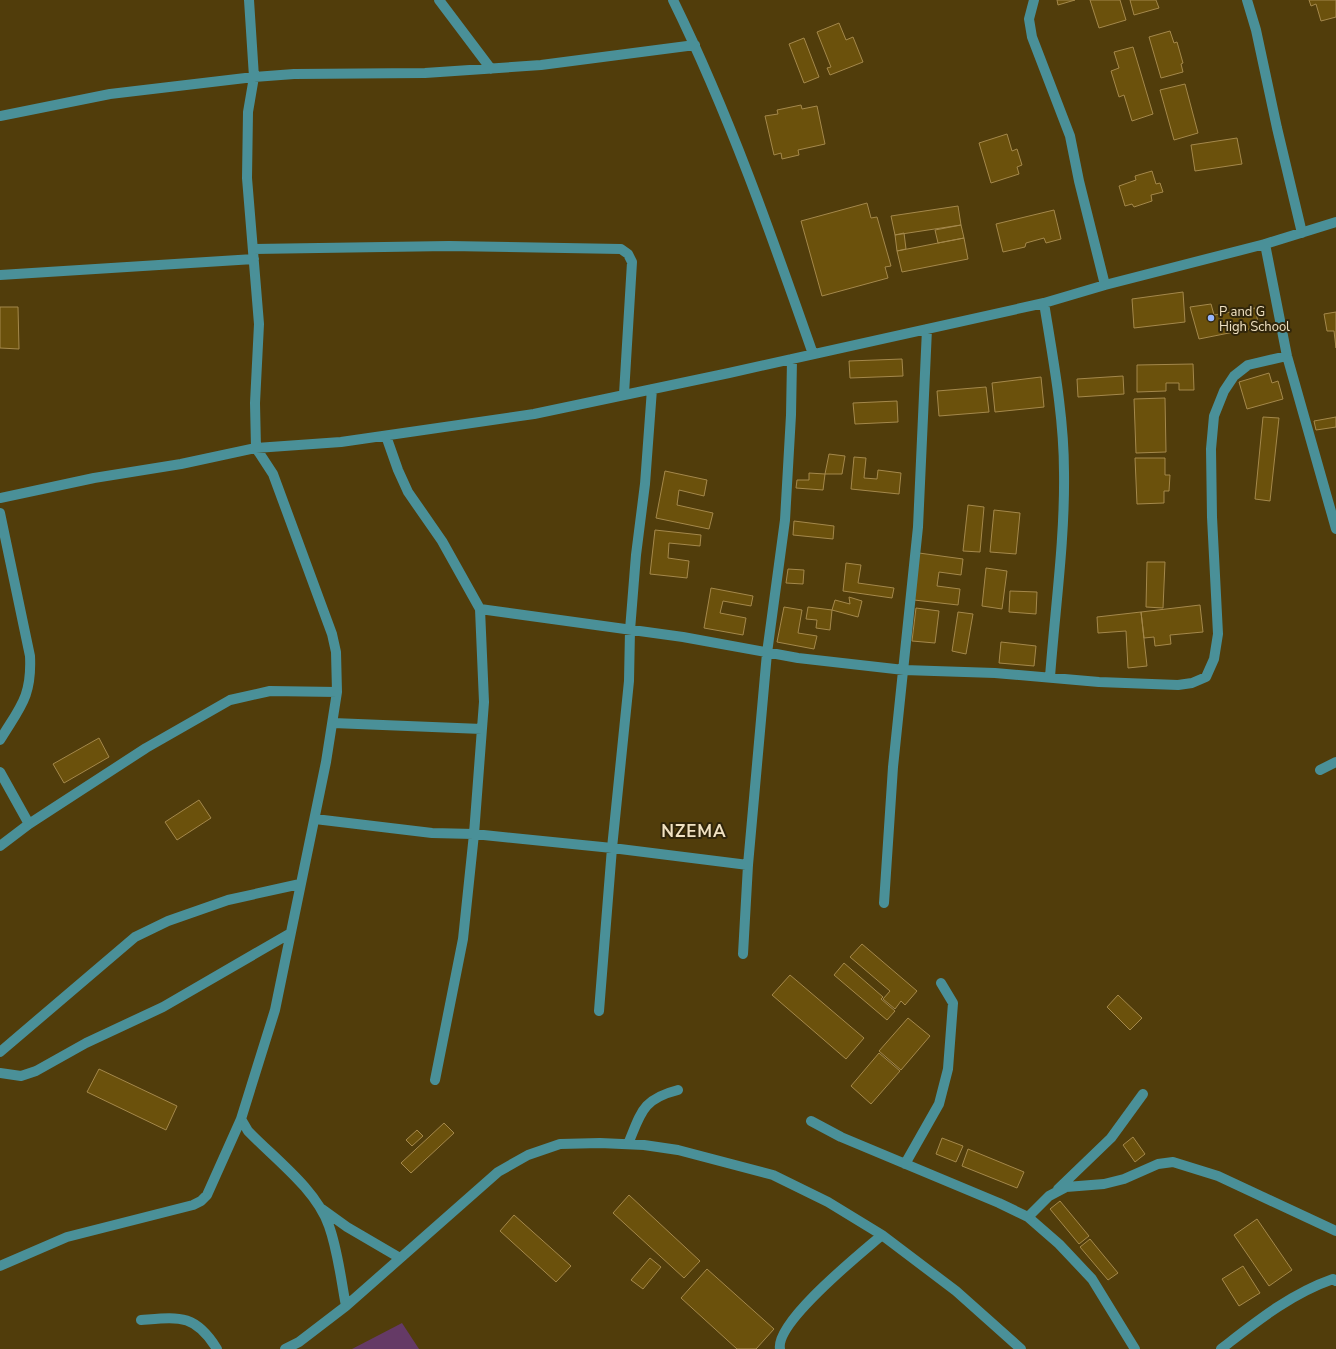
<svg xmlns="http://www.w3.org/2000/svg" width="1336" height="1349" font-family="'Nunito Sans',sans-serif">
  <rect width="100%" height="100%" fill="#513d0b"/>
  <path fill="#653a66" d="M 402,1323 L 419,1349 L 352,1349 Z"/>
  <path fill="#6b510c" stroke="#a4884b" d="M 1057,0 L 1075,0 L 1058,5 Z
    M 1090,0 L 1120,0 L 1126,20 L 1099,28 Z
    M 1130,0 L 1156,0 L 1159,8 L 1134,15 Z
    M 1309,0 L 1336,0 L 1336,17 L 1321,21 L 1316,4 L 1311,6 Z
    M 839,23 L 846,40 L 853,37 L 863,62 L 830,75 L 827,68 L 831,67 L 817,32 Z
    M 1170,31 L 1174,43 L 1177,42 L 1183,63 L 1181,64 L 1183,72 L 1161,78 L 1149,37 Z
    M 804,38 L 819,77 L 804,83 L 789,44 Z
    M 1133,47 L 1153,114 L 1132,121 L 1124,95 L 1119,97 L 1111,71 L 1119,68 L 1114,52 Z
    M 1185,84 L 1198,133 L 1174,140 L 1160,90 Z
    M 801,105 L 802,109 L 817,106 L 825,144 L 798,150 L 799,155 L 782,159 L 781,153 L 774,155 L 765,116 L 778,114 L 777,110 Z
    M 1007,134 L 1012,151 L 1017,149 L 1022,165 L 1017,167 L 1019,174 L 991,183 L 979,143 Z
    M 1237,138 L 1242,164 L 1195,171 L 1191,145 Z
    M 1152,171 L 1156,184 L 1160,183 L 1163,192 L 1151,195 L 1152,201 L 1134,207 L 1132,204 L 1125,206 L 1119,186 L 1136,180 L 1135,176 Z
    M 867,203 L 871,218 L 877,217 L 891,266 L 885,267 L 888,278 L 822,296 L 801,221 Z
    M 958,206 L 961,225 L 895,235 L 891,216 Z
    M 1054,210 L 1061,239 L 1046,243 L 1044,238 L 1026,243 L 1025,247 L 1003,252 L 996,224 Z
    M 961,225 L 964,238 L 938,243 L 935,230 Z
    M 904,233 L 906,249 L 897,251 L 895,235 Z
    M 964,238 L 968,259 L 902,272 L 897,251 Z
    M 1183,292 L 1185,322 L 1134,328 L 1132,299 Z
    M 1211,304 L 1214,315 L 1255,308 L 1259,327 L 1199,339 L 1190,307 Z
    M 0,307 L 18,307 L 19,349 L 0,348 Z
    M 1336,312 L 1336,348 L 1334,331 L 1327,331 L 1324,314 Z
    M 902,359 L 903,376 L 850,378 L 849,361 Z
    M 1193,364 L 1194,390 L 1179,390 L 1179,383 L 1166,383 L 1166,391 L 1137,392 L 1137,365 Z
    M 1269,373 L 1272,383 L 1278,381 L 1283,399 L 1247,409 L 1239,382 Z
    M 1123,376 L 1124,394 L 1078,397 L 1077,379 Z
    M 1041,377 L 1044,407 L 995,412 L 992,383 Z
    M 986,387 L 989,412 L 939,416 L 937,391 Z
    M 1165,398 L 1166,452 L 1136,453 L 1134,399 Z
    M 897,401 L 898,422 L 855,424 L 853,403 Z
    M 1263,417 L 1279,418 L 1270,501 L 1255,499 Z
    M 1336,417 L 1336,427 L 1316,430 L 1314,421 Z
    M 829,454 L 845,456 L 842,474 L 825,474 Z
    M 854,457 L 866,458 L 864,478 L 877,479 L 878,470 L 901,473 L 899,494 L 851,489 Z
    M 1135,458 L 1165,458 L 1165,475 L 1170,475 L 1169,491 L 1164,491 L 1164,503 L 1137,504 Z
    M 665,471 L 707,480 L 704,496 L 679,490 L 677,505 L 713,513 L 709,529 L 656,518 Z
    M 809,473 L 825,474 L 823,490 L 796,488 L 797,480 L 809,480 Z
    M 968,505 L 984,507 L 980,552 L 963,551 Z
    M 994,510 L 1020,513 L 1016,554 L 990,552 Z
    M 794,521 L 834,526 L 833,539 L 793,535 Z
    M 655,530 L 701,535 L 700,546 L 669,543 L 668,558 L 689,561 L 687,578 L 650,574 Z
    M 919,553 L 963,559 L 961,575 L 939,572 L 937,586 L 960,589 L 958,605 L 914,600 Z
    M 1147,562 L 1165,562 L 1163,608 L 1146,607 Z
    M 846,563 L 861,565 L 858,583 L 894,588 L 892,598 L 843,591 Z
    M 986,568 L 1007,571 L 1002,609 L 982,606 Z
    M 788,569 L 804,570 L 803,584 L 786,583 Z
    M 711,588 L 753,596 L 751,606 L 723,601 L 720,613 L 746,618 L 743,635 L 704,628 Z
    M 1010,591 L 1037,592 L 1036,614 L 1009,612 Z
    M 849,597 L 862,601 L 858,617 L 832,610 L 835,600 L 850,604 Z
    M 1200,605 L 1203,632 L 1170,635 L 1171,644 L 1155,646 L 1154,637 L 1144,638 L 1141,612 Z
    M 784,607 L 802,610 L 798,633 L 817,636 L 814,649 L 777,642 Z
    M 808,607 L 832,610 L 830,630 L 816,628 L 817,620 L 806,619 Z
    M 916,608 L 939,611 L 935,643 L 912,641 Z
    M 958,612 L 973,614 L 966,654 L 952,651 Z
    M 1141,612 L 1147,666 L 1128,668 L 1126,631 L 1098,633 L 1097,617 Z
    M 1001,642 L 1036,646 L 1034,666 L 999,663 Z
    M 99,738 L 109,757 L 64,783 L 53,764 Z
    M 199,800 L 211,818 L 177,840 L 165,822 Z
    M 862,944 L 917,991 L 905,1005 L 901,1001 L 895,1009 L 883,999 L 890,991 L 850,957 Z
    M 844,963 L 883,997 L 881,999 L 895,1011 L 887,1020 L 834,975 Z
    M 790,975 L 864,1038 L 846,1059 L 772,995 Z
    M 1118,995 L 1142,1018 L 1130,1030 L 1107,1007 Z
    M 908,1018 L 930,1036 L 901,1070 L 879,1051 Z
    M 879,1053 L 900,1071 L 871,1104 L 851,1086 Z
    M 99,1069 L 177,1106 L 166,1130 L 87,1092 Z
    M 444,1123 L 454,1133 L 411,1173 L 401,1163 Z
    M 417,1130 L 423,1136 L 412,1146 L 406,1140 Z
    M 1133,1137 L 1145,1154 L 1135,1162 L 1123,1145 Z
    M 942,1138 L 963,1146 L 956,1162 L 936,1154 Z
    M 968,1149 L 1024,1172 L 1017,1188 L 962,1166 Z
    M 629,1195 L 700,1261 L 684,1278 L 613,1213 Z
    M 1060,1201 L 1089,1236 L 1079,1244 L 1050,1209 Z
    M 514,1215 L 571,1266 L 556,1282 L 500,1231 Z
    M 1257,1219 L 1292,1270 L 1269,1286 L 1234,1235 Z
    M 1090,1239 L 1118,1273 L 1108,1280 L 1080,1247 Z
    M 650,1258 L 661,1267 L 643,1289 L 631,1280 Z
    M 1243,1266 L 1260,1293 L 1239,1306 L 1222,1279 Z
    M 707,1269 L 774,1329 L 756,1349 L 737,1349 L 681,1298 Z"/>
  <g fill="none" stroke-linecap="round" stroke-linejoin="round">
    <path stroke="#4a9098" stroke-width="10" d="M 249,0 L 254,77 L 248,112 L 247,178 L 259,324 L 255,403 L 256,448 L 273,474 L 332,634 L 336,652 L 337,692 L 326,762 L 275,1010 L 241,1119 L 248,1131 C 275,1159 316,1189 329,1226 C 338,1251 341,1280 346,1306
      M 439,0 L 491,69
      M 673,0 C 729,114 771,234 813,354
      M 1034,0 L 1029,19 L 1032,37 L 1070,136 L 1079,181 L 1105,285
      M 1247,0 L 1256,30 L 1277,128 L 1302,233
      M 0,116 L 110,94 L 254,77 L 294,74 L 425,73 L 541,65 L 695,45
      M 1265,244 L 1287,356 L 1336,529
      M 253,249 L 449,246 L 621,249 L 628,254 L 632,262 L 624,394
      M 0,275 L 254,259
      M 1044,303 C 1053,359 1064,416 1064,472 C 1065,540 1055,609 1050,677
      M 386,436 L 398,470 L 408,492 L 442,541 L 480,609 L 484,702 L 474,834 L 463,939 L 435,1080
      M 0,498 L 94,478 L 181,464 L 256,448 L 341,442 L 534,414 L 729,373 L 1044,303 L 1105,285 L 1265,244 L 1336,222
      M 0,513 L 30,656 C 32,697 20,707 0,740
      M 480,609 L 683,637 L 798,658 L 904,670 L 995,673 L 1099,682 L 1178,685 L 1192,683 L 1206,677 L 1214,659 L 1218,634 L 1212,517 L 1211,449 L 1214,416 L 1224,391 L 1234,376 L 1248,365 L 1287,356
      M 333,723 L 482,729
      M 1320,770 L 1336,762
      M 0,772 L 29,824
      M 315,819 L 432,833 L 474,834 L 612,848 L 748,865
      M 0,846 L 29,824 L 146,748 L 230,700 L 270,691 L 337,692
      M 884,903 L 893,767 L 918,527 L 927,329
      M 743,954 L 748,865 L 767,653 L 785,520 L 791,415 L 792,359
      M 599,1011 L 612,848 L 629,681 L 630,630 L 636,555 L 645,484 L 652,389
      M 0,1052 L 135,937 L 168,921 L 228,900 L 300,884
      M 0,1073 L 21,1076 L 36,1071 L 86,1043 L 163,1007 L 289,934
      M 811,1121 L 841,1137 L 999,1203 L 1028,1217 L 1059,1244 L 1092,1279 L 1135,1349
      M 628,1144 C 641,1113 642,1099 678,1090
      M 905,1164 L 939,1104 L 948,1069 L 953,1003 L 941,983
      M 1058,1189 L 1111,1138 L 1143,1094
      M 322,1209 L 347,1227 L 400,1258
      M 1028,1217 L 1049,1196 L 1066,1187 L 1104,1184 L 1124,1179 L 1158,1164 L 1173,1162 L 1218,1176 L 1336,1231
      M 0,1266 L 67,1237 L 193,1205 L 201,1201 L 207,1195 L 241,1119
      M 141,1320 C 178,1317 195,1313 217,1349
      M 285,1349 L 299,1342 L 346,1306 L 498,1172 L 528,1155 L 560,1144 L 600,1143 L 644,1145 L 678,1150 L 773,1175 L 828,1202 L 882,1235 L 956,1291 L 1021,1349
      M 780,1349 C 775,1322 860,1254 882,1235
      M 1221,1349 C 1256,1322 1290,1294 1333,1279 L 1336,1281"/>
  </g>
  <circle fill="#97b6fd" stroke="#31260b" stroke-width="1.5" cx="1211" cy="318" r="4"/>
  <g text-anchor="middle" stroke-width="4" stroke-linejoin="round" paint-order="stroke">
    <g font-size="13" fill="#f1e2c3" stroke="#31260b" text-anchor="start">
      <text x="1219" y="316">P and G<tspan x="1219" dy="15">High School</tspan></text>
    </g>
    <g font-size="17" font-weight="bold" letter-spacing="1" fill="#f1e2c3" stroke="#31260b">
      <text x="694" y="837">NZEMA</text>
    </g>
  </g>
</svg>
